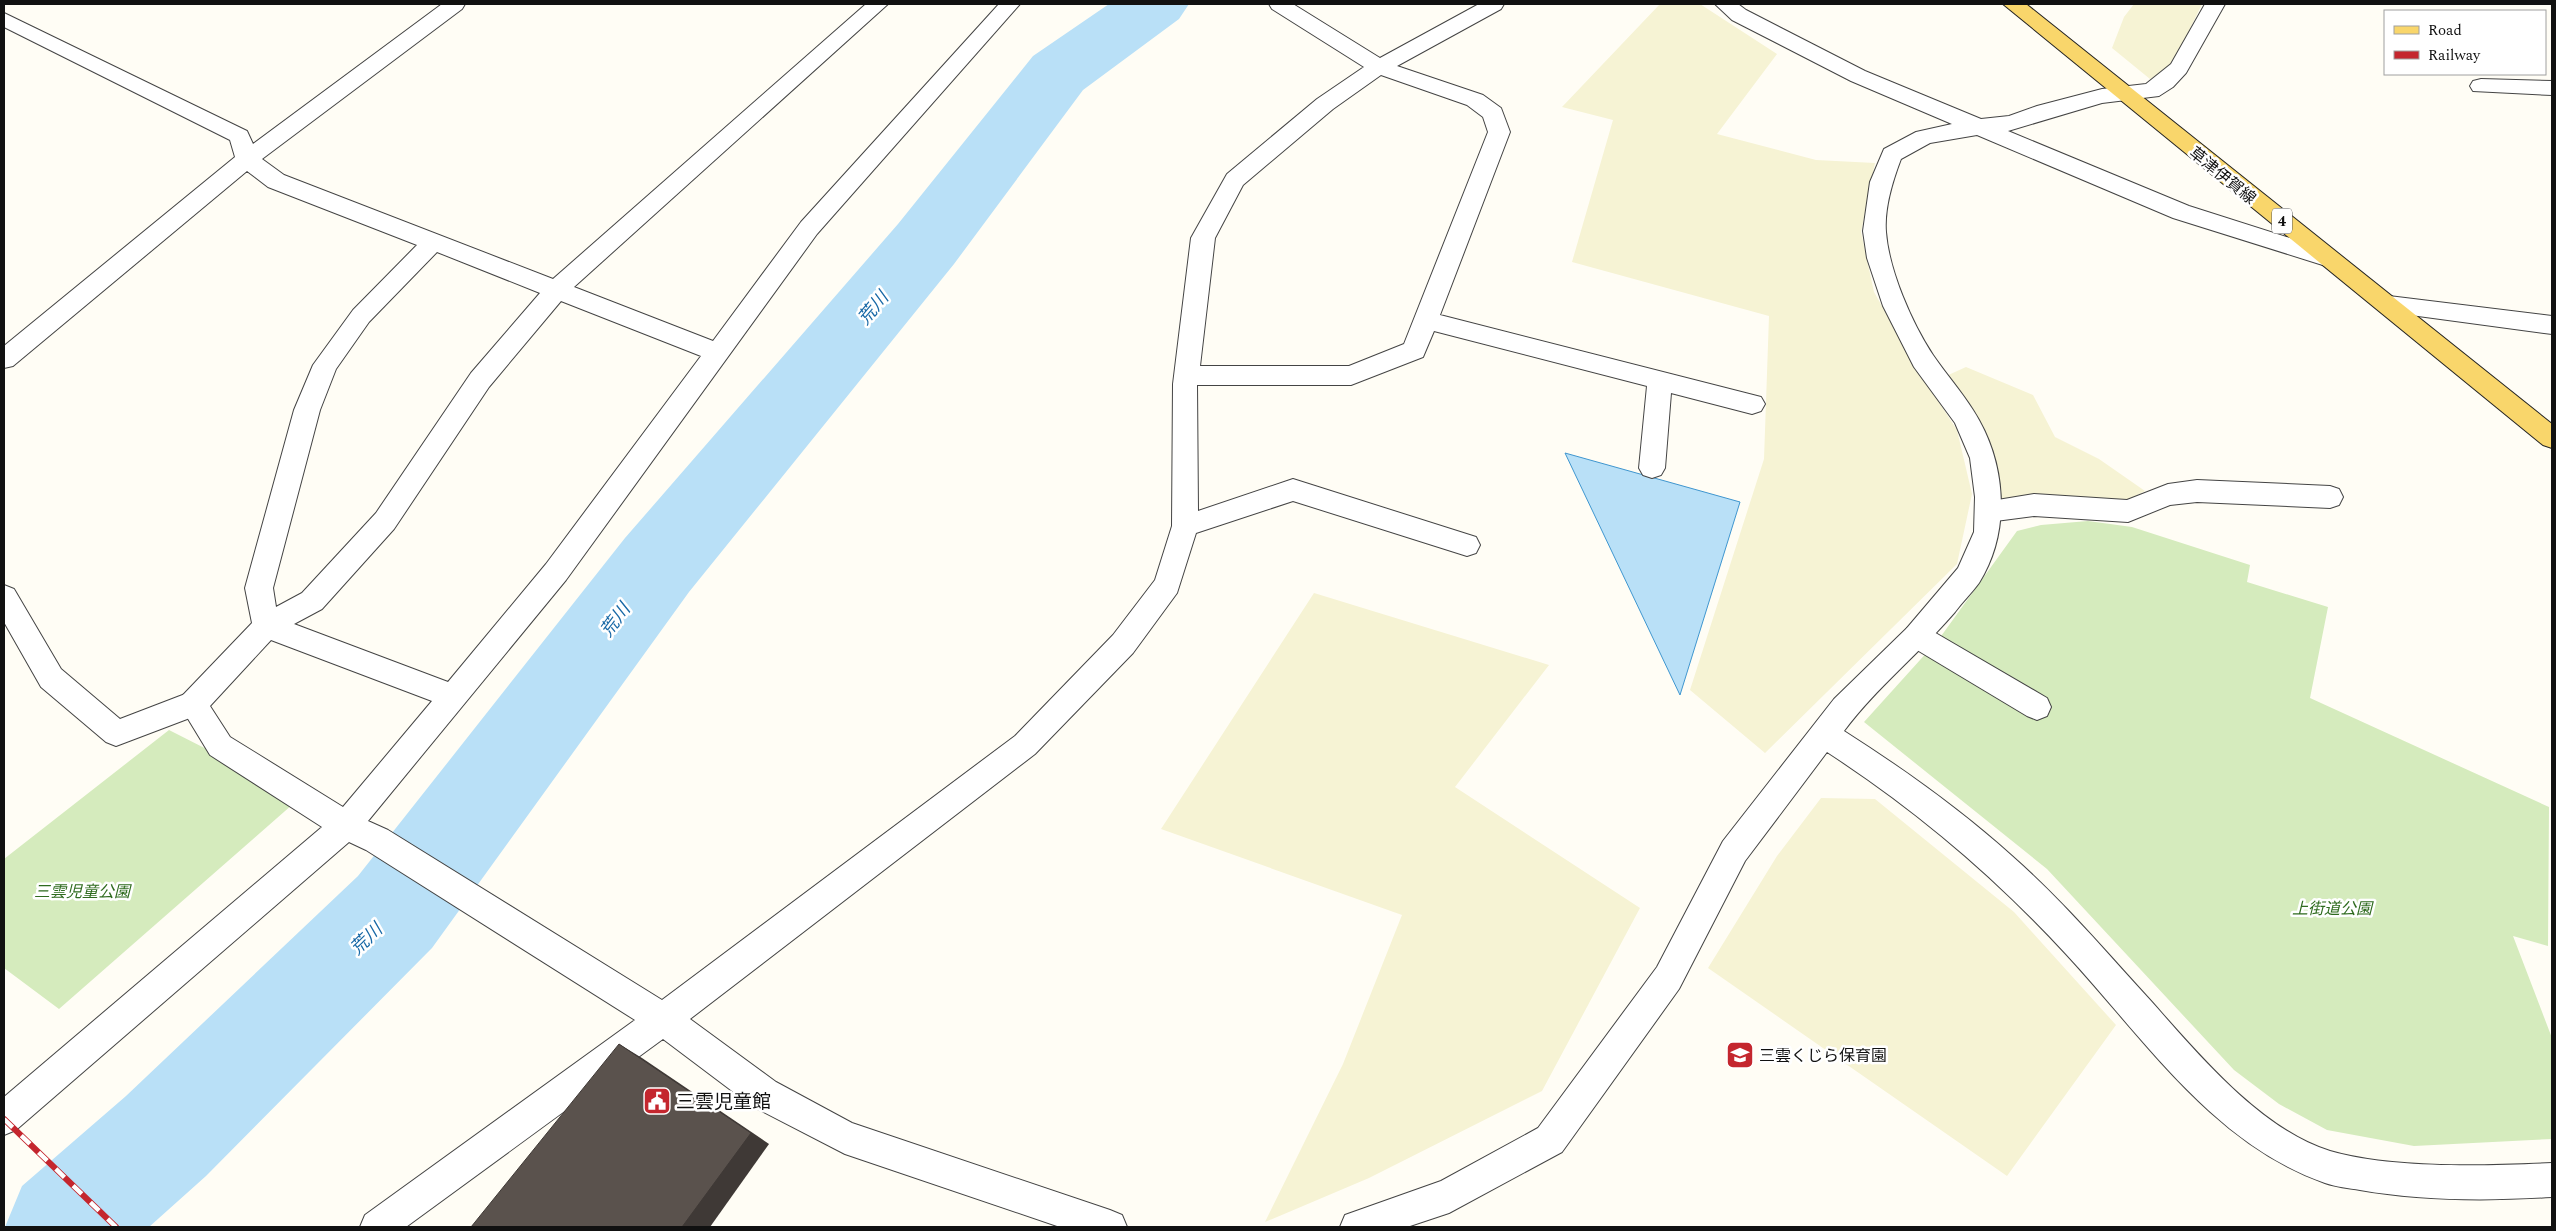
<svg xmlns="http://www.w3.org/2000/svg" width="2556" height="1231" font-family="Spectral,'Noto Sans JP',serif">
  <rect width="100%" height="100%" fill="#fffdf5"/>
  <path fill="#f6f3d4" d="M 1660,4 L 1700,4 L 1777,54 L 1717,134 L 1816,160 L 1875,163 L 1861,232 L 1874,292 L 1918,370 L 1957,430 L 1972,494 L 1957,564 L 1765,753 L 1690,690 L 1764,459 L 1769,316 L 1572,262 L 1613,120 L 1562,107 Z
    M 2134,4 L 2202,4 L 2171,68 L 2150,79 L 2112,48 L 2124,17 Z
    M 1966,367 L 2033,395 L 2055,437 L 2099,459 L 2145,491 L 2118,505 L 2025,498 L 2000,499 L 1944,377 Z
    M 1314,593 L 1549,665 L 1455,787 L 1640,908 L 1542,1091 L 1369,1178 L 1265,1222 L 1343,1064 L 1402,915 L 1161,829 Z
    M 1821,798 L 1875,799 L 2014,912 L 2116,1025 L 2007,1176 L 1708,968 L 1777,856 Z"/>
  <path fill="#d5ebbd" d="M 2088,521 L 2132,527 L 2250,565 L 2247,582 L 2328,607 L 2310,698 L 2549,807 L 2548,946 L 2513,936 L 2552,1038 L 2552,1139 L 2414,1146 L 2327,1130 L 2279,1104 L 2234,1070 L 2047,869 L 1864,722 L 1939,639 L 2017,531 L 2041,525 Z
    M 169,730 L 301,797 L 59,1009 L 4,968 L 4,859 Z"/>
  <path fill="#b9e0f7" stroke="#3f96cf" d="M 1565,453 L 1740,502 L 1680,695 Z"/>
  <g fill="none" stroke-linecap="round" stroke-linejoin="round">
    <path fill="#b9e0f7" fill-rule="evenodd" d="M 1109,4 L 1189,4 L 1179,19 L 1083,90 L 954,264 L 689,592 L 432,948 L 206,1176 L 149,1227 L 5,1227 L 22,1186 L 126,1096 L 358,876 L 625,538 L 898,224 L 1033,56 Z"/>
    <g stroke="#444" stroke-width="2">
      <path id="service" d="M 2197,480 L 2330,486 L 2339,489 L 2343,497 L 2339,505 L 2330,508 L 2197,502 L 2170,505 L 2128,522 L 2034,516 L 1988,522 L 1979,519 L 1975,511 L 1979,503 L 2034,494 L 2127,500 L 2168,484 Z
        M 4,585 L 14,589 L 61,669 L 120,719 L 193,691 L 203,695 L 207,704 L 203,713 L 116,746 L 106,742 L 41,687 L 4,622 Z
        M 1917,624 L 1927,628 L 2047,698 L 2051,707 L 2047,716 L 2037,720 L 2027,716 L 1907,644 L 1903,636 L 1907,628 Z"/>
    </g>
    <g stroke="#444" stroke-width="2">
      <path id="minor" d="M 442,4 L 465,4 L 462,9 L 262,159 L 284,175 L 553,279 L 866,4 L 888,4 L 574,287 L 713,341 L 801,222 L 999,4 L 1020,4 L 817,234 L 566,580 L 368,821 L 388,830 L 662,1000 L 1015,736 L 1113,635 L 1155,580 L 1172,526 L 1173,384 L 1191,238 L 1227,174 L 1317,99 L 1364,67 L 1272,9 L 1269,4 L 1293,4 L 1380,58 L 1479,4 L 1504,4 L 1501,9 L 1397,66 L 1483,95 L 1501,108 L 1510,132 L 1440,315 L 1761,397 L 1765,404 L 1761,411 L 1752,414 L 1671,393 L 1665,468 L 1661,475 L 1652,478 L 1643,475 L 1639,468 L 1647,386 L 1434,331 L 1423,357 L 1351,385 L 1197,385 L 1198,511 L 1293,479 L 1476,537 L 1480,545 L 1476,553 L 1467,556 L 1293,501 L 1196,533 L 1177,593 L 1133,653 L 1035,754 L 690,1019 L 776,1082 L 852,1123 L 1110,1210 L 1122,1215 L 1127,1227 L 1060,1227 L 845,1154 L 752,1106 L 663,1039 L 406,1227 L 360,1227 L 365,1215 L 635,1020 L 366,850 L 349,842 L 16,1130 L 4,1135 L 4,1097 L 322,827 L 210,755 L 179,704 L 183,695 L 252,623 L 245,588 L 294,410 L 313,365 L 353,310 L 417,245 L 268,187 L 247,171 L 13,366 L 4,368 L 4,346 L 235,157 L 230,140 L 4,27 L 4,13 L 247,131 L 253,144 ZM 1381,75 L 1467,105 L 1483,117 L 1488,132 L 1404,344 L 1349,366 L 1200,366 L 1215,238 L 1243,185 L 1333,109 ZM 437,252 L 540,293 L 471,373 L 376,513 L 302,593 L 276,607 L 273,588 L 320,410 L 336,369 L 369,322 ZM 561,301 L 701,356 L 546,564 L 448,682 L 294,624 L 322,609 L 394,529 L 489,387 ZM 271,640 L 432,701 L 343,807 L 230,737 L 210,706 Z
        M 1715,4 L 1738,4 L 1746,10 L 1865,71 L 1981,119 L 2009,116 L 2037,106 L 2102,89 L 2146,84 L 2171,64 L 2205,4 L 2225,4 L 2186,73 L 2173,87 L 2159,96 L 2102,103 L 2008,131 L 2189,206 L 2337,253 L 2341,259 L 2337,265 L 2329,267 L 2173,218 L 1977,135 L 1930,143 L 1901,159 C 1893,180 1884,208 1886,232 C 1889,271 1912,323 1933,355 C 1946,374 1961,391 1973,410 C 2006,461 2012,530 1979,583 C 1972,593 1962,602 1955,612 C 1920,653 1876,688 1844,731 C 1902,768 1960,809 2012,856 C 2062,900 2106,952 2151,1001 C 2198,1054 2261,1130 2330,1151 C 2392,1169 2487,1166 2552,1163 L 2552,1197 C 2489,1201 2422,1201 2360,1190 C 2349,1188 2336,1187 2325,1183 C 2213,1144 2144,1038 2066,954 C 1995,877 1915,809 1827,752 L 1745,861 L 1679,989 L 1562,1152 L 1449,1213 L 1407,1227 L 1340,1227 L 1345,1215 L 1441,1181 L 1538,1128 L 1657,967 L 1723,841 L 1834,699 L 1907,628 L 1958,568 L 1974,532 L 1975,497 L 1970,458 L 1955,423 L 1914,367 L 1883,306 L 1867,258 L 1863,231 L 1870,182 L 1884,149 L 1916,132 L 1952,124 L 1851,81 L 1732,20 Z
        M 2481,79 L 2552,81 L 2552,95 L 2473,91 L 2470,86 L 2473,81 Z
        M 2389,296 L 2552,316 L 2552,334 L 2381,311 L 2377,305 L 2381,299 Z"/>
    </g>
    <g stroke="#222" stroke-width="2">
      <path id="primary" d="M 2003,4 L 2026,4 L 2552,424 L 2552,448 L 2543,445 Z"/>
    </g>
    <use href="#service" fill="#fff" fill-rule="evenodd"/>
    <use href="#minor" fill="#fff" fill-rule="evenodd"/>
    <use href="#primary" fill="#f9d66b" fill-rule="evenodd"/>
    <g stroke="#c4262e" stroke-width="6">
      <path id="rail" d="M 4,1119 L 116,1227"/>
    </g>
    <use href="#rail" stroke="#fff" stroke-width="4.5" stroke-dasharray="12" stroke-linecap="butt"/>
  </g>
  <path fill="#3f3936" d="M 619,1044 L 642,1058 L 769,1144 L 710,1227 L 682,1227 Z"/>
  <path fill="#5a524d" stroke="#3f3936" d="M 619,1044 L 751,1133 L 682,1227 L 471,1227 Z"/>
  <defs>
    <g id="school-square" transform="scale(1.4375)"><rect x="-9" y="-9" width="18" height="18" rx="4" fill="#c4262e" stroke="#fff"/><path d="M0-5L7-2L0 1L-7-2ZM-4 1L0 2.5L4 1V4Q0 6-4 4Z" fill="#fff"/></g>
    <g id="civic-square" transform="scale(1.4375)"><rect x="-9" y="-9" width="18" height="18" rx="4" fill="#c4262e" stroke="#fff"/><path d="M-.6-6.5H3V-4.5H.6V-3L4-1V1h2V6H-6V1h2V-1L-.6-3ZM-1.2 2.5V6h2.4V2.5Z" fill="#fff"/></g>
  </defs>
  <g fill-rule="evenodd">
    <use href="#school-square" x="1740" y="1055"/>
    <use href="#civic-square" x="657" y="1101"/>
  </g>
  <g text-anchor="middle" stroke-width="5" stroke-linejoin="round" paint-order="stroke">
    <rect fill="#fff" stroke="#585858" stroke-width="1" x="2272" y="208.5" width="20" height="25" rx="4"/>
    <g font-size="15" font-weight="bold" fill="#111">
      <text x="2282" y="226">4</text>
    </g>
    <g font-size="16" fill="#111" stroke="#fff">
      <text transform="translate(2223 175) rotate(39)" y="6">草津伊賀線</text>
    </g>
    <g font-size="16" font-style="italic" fill="#2f6b1f" stroke="#fff">
      <text x="82" y="897">三雲児童公園</text>
      <text x="2332" y="914">上街道公園</text>
    </g>
    <g font-size="16" fill="#111" stroke="#fff" text-anchor="start">
      <text x="1759" y="1061">三雲くじら保育園</text>
    </g>
    <g font-size="18" font-style="italic" fill="#1768a6" stroke="#fff">
      <text transform="translate(873 308) rotate(-50)" y="6">荒川</text>
      <text transform="translate(615 620) rotate(-53)" y="6">荒川</text>
      <text transform="translate(366 939) rotate(-44)" y="6">荒川</text>
    </g>
    <g font-size="19" fill="#111" stroke="#fff" text-anchor="start">
      <text x="676" y="1108">三雲児童館</text>
    </g>
  </g>
  <rect width="2556" height="1231" fill="none" stroke="#111111" stroke-width="10"/>
  <rect x="2384" y="10" width="162" height="65" fill="#ffffff" stroke="#a0a0a0"/>
  <rect x="2394" y="26" width="25" height="8" fill="#f9d66b" stroke="#a0a0a0"/>
  <text x="2428" y="35" font-size="15" fill="#111111">Road</text>
  <rect x="2394" y="51" width="25" height="8" fill="#c4262e" stroke="#a0a0a0"/>
  <text x="2428" y="60" font-size="15" fill="#111111">Railway</text>
</svg>
